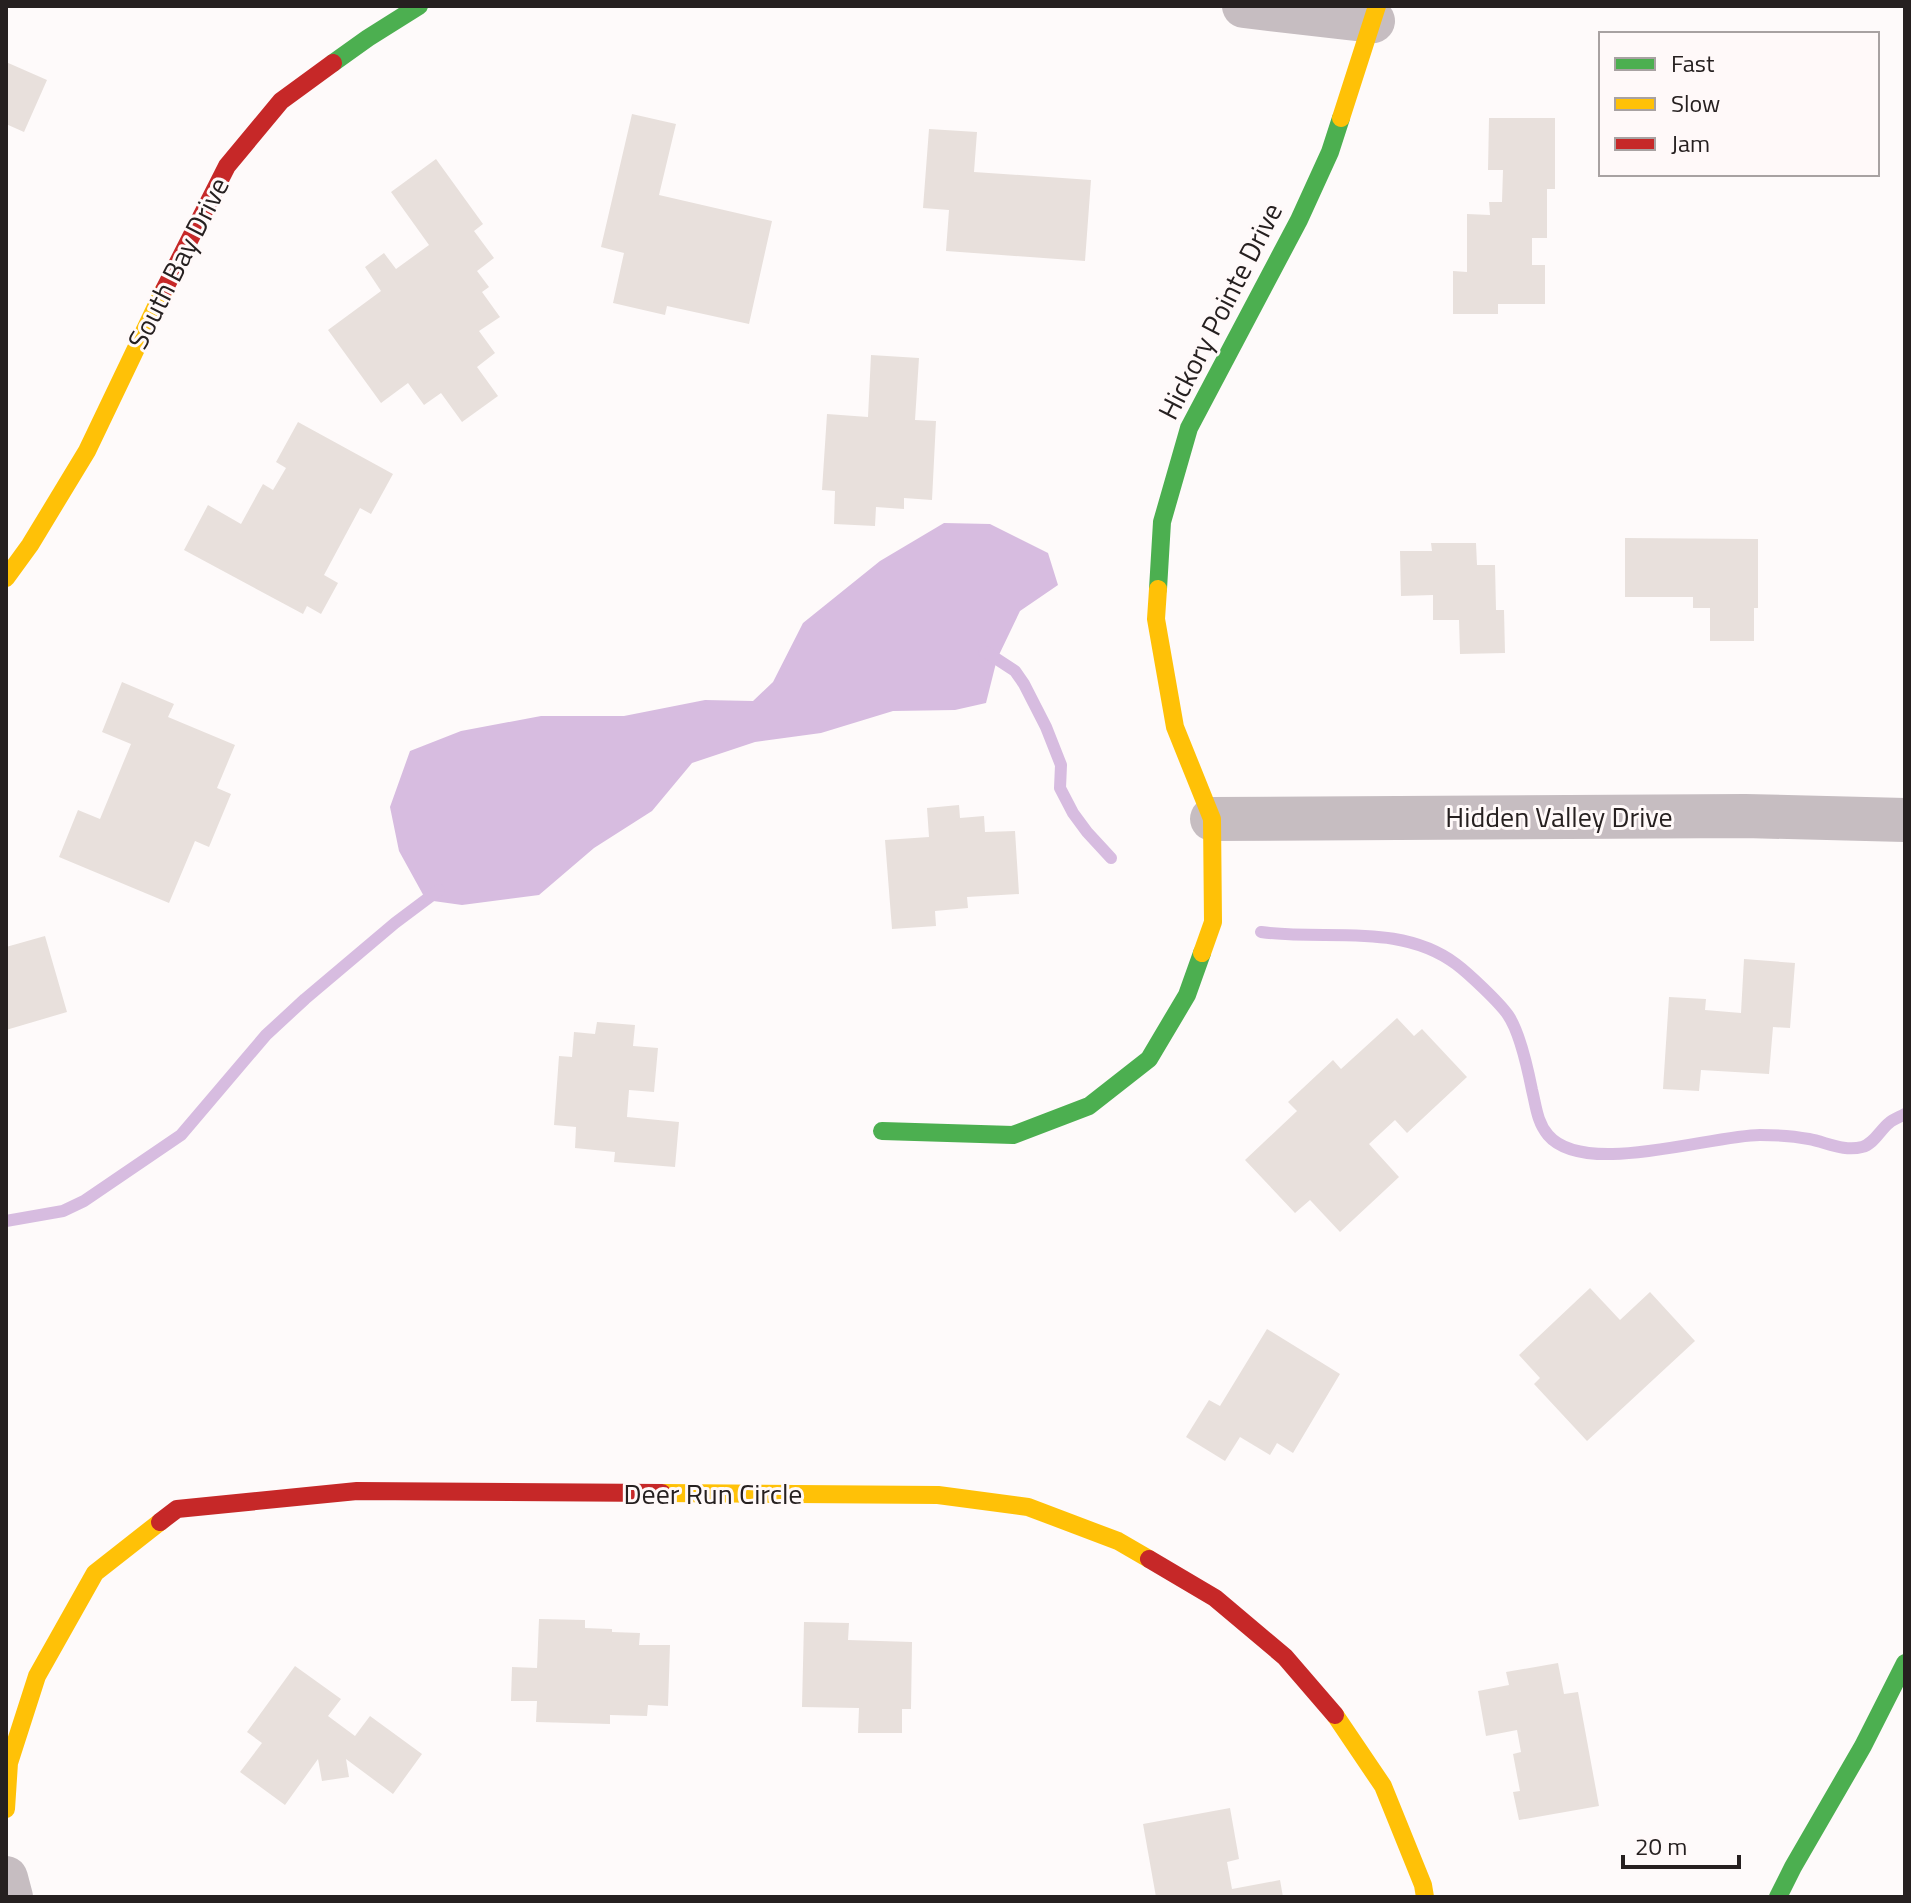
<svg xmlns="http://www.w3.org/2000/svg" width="1911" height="1903" font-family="'Titillium Web',sans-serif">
  <rect width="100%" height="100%" fill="#fefafa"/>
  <path fill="#d7bce0" d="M 944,523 L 990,524 L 1048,553 L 1058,585 L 1020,611 L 997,659 L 986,703 L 955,710 L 893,711 L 821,733 L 755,742 L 692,763 L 652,811 L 594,848 L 539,895 L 462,905 L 426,900 L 399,851 L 390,807 L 410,751 L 461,731 L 541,716 L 624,716 L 705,700 L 753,701 L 773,682 L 803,623 L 880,561 Z"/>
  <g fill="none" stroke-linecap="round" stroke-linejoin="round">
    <path stroke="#d7bce0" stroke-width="12" d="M 984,652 L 986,652 L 1015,671 L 1024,684 L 1046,727 L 1061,765 L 1060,788 L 1073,813 L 1087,832 L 1111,858
      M 1261,932 C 1326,941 1400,922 1456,964 C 1468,973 1499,1002 1508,1015 C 1519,1031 1528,1070 1532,1090 C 1536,1106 1537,1122 1548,1135 C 1584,1178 1711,1135 1760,1135 C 1776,1135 1793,1136 1809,1139 C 1826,1142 1844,1152 1862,1147 C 1874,1144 1880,1130 1889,1123 C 1893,1119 1900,1117 1905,1114
      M 6,1221 L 63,1211 L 84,1201 L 181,1135 L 266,1035 L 305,999 L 395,923 L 439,890"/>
  </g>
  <path fill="#e8e0dc" d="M 6,62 L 47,80 L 24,132 L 6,124 Z
    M 632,114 L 676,124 L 659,195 L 772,221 L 749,324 L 667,306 L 665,315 L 613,303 L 624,253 L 601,247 Z
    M 1489,118 L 1555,118 L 1555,189 L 1547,189 L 1547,238 L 1532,238 L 1532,265 L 1545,265 L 1545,304 L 1498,304 L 1498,314 L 1453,314 L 1453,271 L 1467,272 L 1467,214 L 1490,215 L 1489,202 L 1502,202 L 1503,170 L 1488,170 Z
    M 929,129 L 977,132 L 974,172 L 1091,180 L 1085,261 L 946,251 L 949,210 L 923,208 Z
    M 436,159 L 483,224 L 474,231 L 494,258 L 477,271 L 489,287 L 482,292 L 500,317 L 479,331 L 495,353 L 477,367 L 498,396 L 462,422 L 441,393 L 424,405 L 408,383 L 381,403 L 328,330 L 381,291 L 365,267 L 384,253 L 396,269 L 429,245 L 391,192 Z
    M 871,355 L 919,358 L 915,420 L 936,421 L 932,500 L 904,498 L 904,509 L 876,507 L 875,526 L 834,524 L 835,491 L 822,490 L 827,414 L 868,417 Z
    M 298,422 L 393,474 L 371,514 L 360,508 L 324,575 L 338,583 L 321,614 L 307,606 L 303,614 L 184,550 L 208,505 L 241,524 L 263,484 L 273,490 L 286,468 L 276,462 Z
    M 1625,538 L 1758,539 L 1758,608 L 1754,608 L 1754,641 L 1710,641 L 1710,608 L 1693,608 L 1693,597 L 1625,597 Z
    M 1431,543 L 1476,543 L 1477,565 L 1495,565 L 1496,610 L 1504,610 L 1505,653 L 1460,654 L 1459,620 L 1433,620 L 1433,595 L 1401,596 L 1400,551 L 1432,551 Z
    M 122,682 L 174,704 L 168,717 L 235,745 L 217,788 L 231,794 L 209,847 L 195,841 L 169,903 L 59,857 L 78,810 L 100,819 L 131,744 L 102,732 Z
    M 959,805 L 960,818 L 984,816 L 985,832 L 1015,831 L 1019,894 L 967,897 L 968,908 L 935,911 L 936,926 L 892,929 L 885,840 L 929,837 L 927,808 Z
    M 45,936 L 67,1012 L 6,1030 L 6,947 Z
    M 1744,959 L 1795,963 L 1790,1028 L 1773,1027 L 1769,1074 L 1701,1070 L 1699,1091 L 1663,1089 L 1669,997 L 1706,999 L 1705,1010 L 1741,1013 Z
    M 1397,1018 L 1414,1036 L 1422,1029 L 1467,1077 L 1407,1133 L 1395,1120 L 1369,1144 L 1399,1177 L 1340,1232 L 1310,1200 L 1295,1213 L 1245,1160 L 1297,1111 L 1288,1102 L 1333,1060 L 1341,1069 Z
    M 597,1022 L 635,1025 L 633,1046 L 658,1048 L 654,1092 L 629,1090 L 627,1117 L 679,1122 L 675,1167 L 614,1162 L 615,1152 L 575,1148 L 576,1127 L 554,1125 L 559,1056 L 572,1057 L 574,1032 L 595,1034 Z
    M 1590,1288 L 1620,1320 L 1650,1292 L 1695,1341 L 1587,1441 L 1534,1384 L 1540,1378 L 1519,1355 Z
    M 1267,1329 L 1340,1374 L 1293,1453 L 1277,1443 L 1270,1455 L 1240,1437 L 1225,1461 L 1186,1437 L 1209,1400 L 1220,1406 Z
    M 539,1619 L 585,1620 L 585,1628 L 612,1629 L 612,1632 L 640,1633 L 639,1645 L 670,1645 L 668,1706 L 648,1705 L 647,1716 L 610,1715 L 610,1724 L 536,1722 L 537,1701 L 511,1701 L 512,1667 L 537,1668 Z
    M 804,1622 L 849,1623 L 848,1640 L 912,1642 L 911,1709 L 902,1709 L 902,1733 L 858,1733 L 859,1708 L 802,1707 Z
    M 1558,1663 L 1564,1694 L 1578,1692 L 1599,1806 L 1519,1820 L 1513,1792 L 1520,1791 L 1513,1754 L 1521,1752 L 1517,1730 L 1486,1736 L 1478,1691 L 1509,1685 L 1506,1672 Z
    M 295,1666 L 341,1699 L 328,1716 L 355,1736 L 370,1716 L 422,1754 L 393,1794 L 346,1759 L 349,1777 L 322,1781 L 318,1759 L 285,1805 L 240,1772 L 262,1743 L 247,1732 Z
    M 1230,1808 L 1239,1859 L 1227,1862 L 1232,1889 L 1280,1880 L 1283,1897 L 1156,1897 L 1143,1824 Z"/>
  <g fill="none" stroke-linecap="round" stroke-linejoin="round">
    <path stroke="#c6bdc1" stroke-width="44" d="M 1244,6 L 1373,21
      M 1212,819 L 1745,816 L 1905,820
      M 6,1878 L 11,1897"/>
    <path stroke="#4caf50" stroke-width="18" d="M 333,63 L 368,38 L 419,6
      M 1158,589 L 1162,522 L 1189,428 L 1299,220 L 1330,152 L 1341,118
      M 882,1131 L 1013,1135 L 1089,1106 L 1149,1059 L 1187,995 L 1202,953
      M 1778,1897 L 1793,1867 L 1863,1746 L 1905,1663"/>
    <path stroke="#ffc107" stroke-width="18" d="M 1341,118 L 1377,6
      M 6,578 L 30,545 L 87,451 L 164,290
      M 1158,589 L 1156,619 L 1175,727 L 1212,819 L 1213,922 L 1202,953
      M 662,1493 L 938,1495 L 1028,1507 L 1118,1541 L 1149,1559
      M 1335,1715 L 1383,1786 L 1423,1885 L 1425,1897
      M 6,1809 L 9,1763 L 37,1676 L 95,1573 L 160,1522"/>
    <path stroke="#c62828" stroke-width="18" d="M 164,290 L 227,166 L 281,101 L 333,63
      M 160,1522 L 177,1509 L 357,1491 L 662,1493
      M 1149,1559 L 1215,1598 L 1285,1657 L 1335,1715"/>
  </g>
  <g text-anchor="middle" stroke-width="6" stroke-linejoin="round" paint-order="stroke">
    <g font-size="28" fill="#262020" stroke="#fff9f9">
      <text transform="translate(178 263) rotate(-63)" y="10">South Bay Drive</text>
      <text transform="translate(1220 311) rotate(-63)" y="10">Hickory Pointe Drive</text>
      <text x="1559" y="827">Hidden Valley Drive</text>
      <text x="713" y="1504">Deer Run Circle</text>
    </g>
  </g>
  <rect width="1911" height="1903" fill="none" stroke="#262020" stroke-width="16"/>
  <rect x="1599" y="32" width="280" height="144" fill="#fff9f9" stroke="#a8a2a2" stroke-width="2"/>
  <rect x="1615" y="58" width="40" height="12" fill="#4caf50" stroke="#a8a2a2" stroke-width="2"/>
  <text x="1671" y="72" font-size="24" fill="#262020">Fast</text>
  <rect x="1615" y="98" width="40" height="12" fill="#ffc107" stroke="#a8a2a2" stroke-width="2"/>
  <text x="1671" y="112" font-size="24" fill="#262020">Slow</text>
  <rect x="1615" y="138" width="40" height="12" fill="#c62828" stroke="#a8a2a2" stroke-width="2"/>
  <text x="1671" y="152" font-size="24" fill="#262020">Jam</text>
  <path d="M1623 1855v12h116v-12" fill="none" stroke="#262020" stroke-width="4"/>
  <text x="1635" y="1855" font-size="24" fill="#262020" stroke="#fff9f9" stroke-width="6" paint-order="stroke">20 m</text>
</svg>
